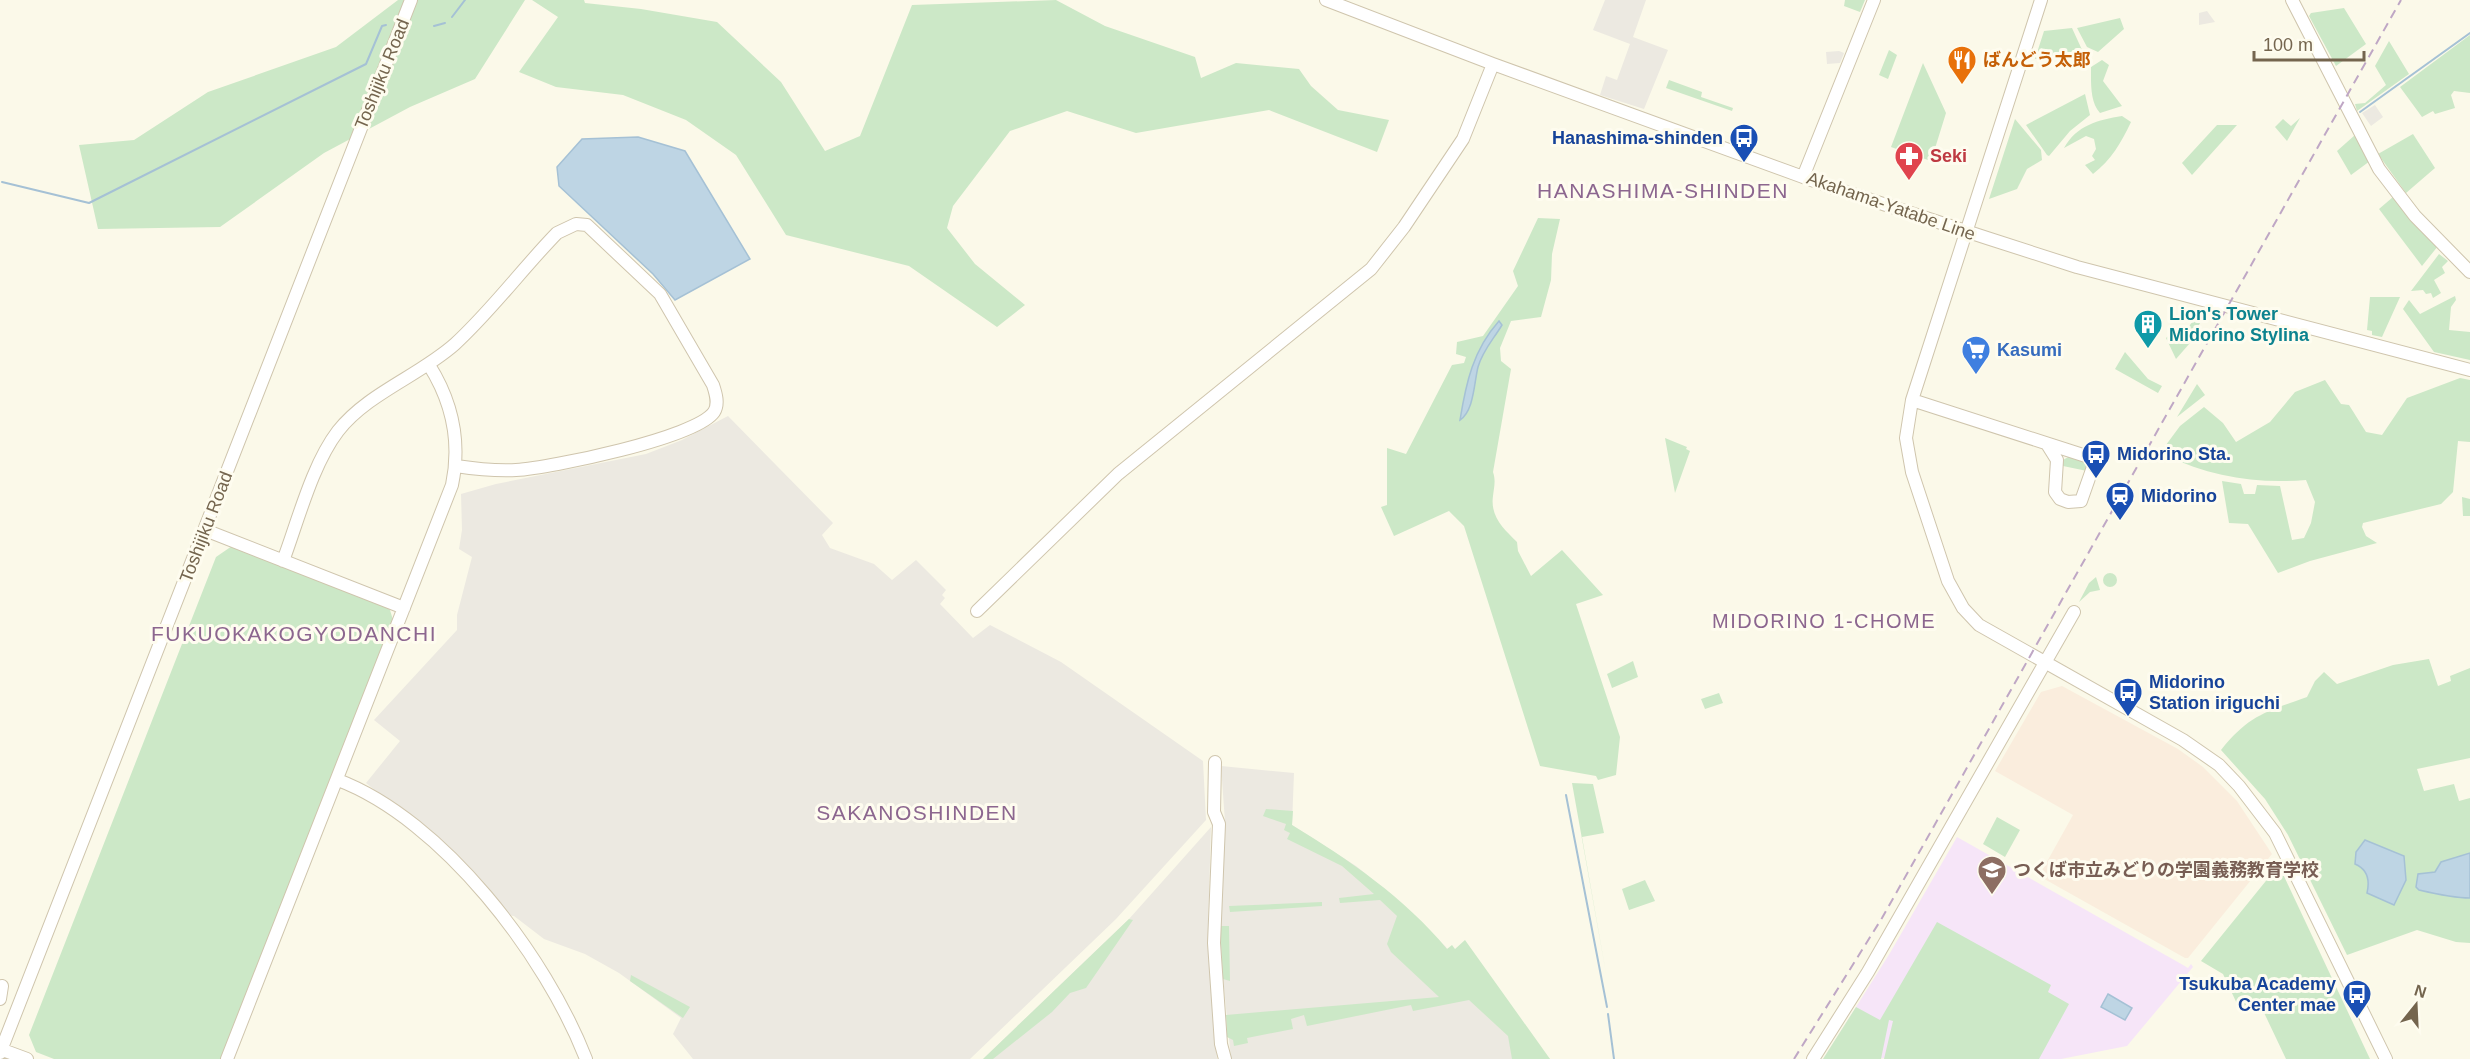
<svg xmlns="http://www.w3.org/2000/svg" width="2470" height="1059" font-family="Helvetica,'Noto Sans JP',sans-serif">
  <rect width="100%" height="100%" fill="#fbf9e9"/>
  <path fill="#faeddd" d="M 2062,686 L 2178,749 L 2203,767 L 2237,801 L 2272,854 L 2188,958 L 2185,958 L 2039,876 L 2073,815 L 1995,771 L 2041,692 Z"/>
  <path fill="#ece9e1" d="M 1605,0 L 1646,0 L 1633,37 L 1668,50 L 1644,109 L 1600,95 L 1606,76 L 1617,80 L 1630,44 L 1593,30 Z
    M 2207,11 L 2215,22 L 2199,25 L 2199,13 Z
    M 1839,51 L 1844,53 L 1840,63 L 1827,64 L 1826,52 Z
    M 2375,105 L 2383,117 L 2371,126 L 2362,113 Z
    M 728,416 L 833,523 L 822,535 L 830,548 L 874,564 L 892,580 L 916,560 L 946,590 L 942,595 L 945,598 L 940,604 L 973,638 L 990,625 L 1061,662 L 1203,761 L 1206,820 L 1116,919 L 970,1059 L 693,1059 L 673,1034 L 681,1018 L 619,973 L 585,954 L 544,939 L 514,916 L 506,915 L 468,867 L 366,783 L 400,741 L 374,720 L 457,630 L 457,615 L 472,557 L 459,549 L 462,530 L 461,494 L 496,484 L 646,454 L 682,440 Z
    M 1221,766 L 1294,773 L 1292,825 L 1356,866 L 1392,895 L 1445,946 L 1484,993 L 1550,1059 L 1231,1059 L 1220,947 L 1225,822 Z
    M 1211,827 L 1208,929 L 1217,1059 L 983,1059 L 1129,919 Z"/>
  <path fill="#f6e5f8" d="M 1957,837 L 2183,965 L 2188,968 L 2191,964 L 2193,967 L 2127,1046 L 2061,1059 L 1824,1058 L 1890,953 Z"/>
  <path fill="#cce8c7" d="M 398,0 L 525,0 L 475,79 L 410,107 L 324,153 L 220,227 L 98,229 L 79,145 L 134,140 L 208,92 L 336,47 Z
    M 532,0 L 584,0 L 585,3 L 641,9 L 717,22 L 781,82 L 825,151 L 860,136 L 912,5 L 1056,0 L 1105,26 L 1195,57 L 1201,78 L 1236,63 L 1299,69 L 1311,86 L 1338,110 L 1389,120 L 1377,152 L 1269,110 L 1136,133 L 1067,111 L 1010,131 L 953,206 L 947,228 L 975,264 L 1025,305 L 997,327 L 909,266 L 786,235 L 736,155 L 686,120 L 623,95 L 556,87 L 519,72 L 558,17 Z
    M 1845,0 L 1865,0 L 1860,12 L 1844,6 Z
    M 2344,8 L 2366,44 L 2336,66 L 2309,16 L 2311,13 Z
    M 2120,18 L 2124,29 L 2098,52 L 2087,47 L 2077,28 Z
    M 2072,28 L 2083,52 L 2035,59 L 2044,31 Z
    M 2470,35 L 2470,93 L 2454,91 L 2451,95 L 2455,108 L 2435,114 L 2433,111 L 2422,117 L 2400,87 Z
    M 2389,41 L 2409,74 L 2357,111 L 2355,104 L 2365,103 L 2386,85 L 2375,66 Z
    M 1889,50 L 1897,55 L 1888,79 L 1879,75 Z
    M 2102,60 L 2109,65 L 2103,81 L 2122,106 L 2100,113 C 2090,102 2091,83 2091,67 Z
    M 1923,63 L 1946,113 L 1932,158 L 1928,160 L 1891,147 Z
    M 1669,80 L 1702,92 L 1701,97 L 1733,108 L 1732,111 L 1666,88 Z
    M 2085,94 L 2090,115 L 2070,131 L 2049,156 L 2047,155 L 2026,125 Z
    M 2122,116 L 2131,122 C 2121,143 2111,160 2093,174 L 2085,165 L 2095,160 L 2092,156 L 2096,149 L 2094,139 L 2086,136 L 2064,148 C 2077,125 2098,120 2122,116 Z
    M 2300,118 L 2287,141 L 2275,127 L 2283,119 L 2291,126 Z
    M 2015,119 L 2041,150 L 2042,160 L 2027,169 L 2017,189 L 1989,199 Z
    M 2217,125 L 2237,125 L 2192,175 L 2182,163 Z
    M 2413,134 L 2435,168 L 2406,193 L 2378,154 Z
    M 2355,135 L 2370,161 L 2351,175 L 2337,151 Z
    M 2393,197 L 2438,246 L 2422,266 L 2379,209 Z
    M 1538,218 L 1560,219 L 1552,254 L 1551,280 L 1541,317 L 1511,321 L 1500,348 L 1501,361 L 1511,369 L 1493,472 C 1496,481 1494,487 1493,496 C 1490,517 1504,529 1517,542 L 1518,551 L 1531,576 L 1562,550 L 1603,595 L 1576,604 L 1620,737 L 1616,775 L 1598,780 L 1596,776 L 1540,766 L 1464,526 L 1449,511 L 1394,536 L 1381,507 L 1387,505 L 1387,448 L 1406,454 L 1452,365 L 1464,363 L 1466,357 L 1456,354 L 1457,342 L 1483,336 L 1518,286 L 1513,271 Z
    M 2439,254 L 2448,261 L 2442,267 L 2445,273 L 2434,280 L 2441,293 L 2433,298 L 2431,293 L 2426,294 L 2423,290 L 2411,291 Z
    M 2455,296 L 2456,300 L 2451,307 L 2449,330 L 2470,332 L 2470,360 L 2434,352 L 2403,309 L 2409,300 L 2420,314 Z
    M 2370,297 L 2400,297 L 2382,337 L 2372,335 L 2372,331 L 2367,330 Z
    M 2198,315 L 2203,317 L 2190,343 L 2176,359 L 2166,338 L 2175,329 L 2185,331 Z
    M 2125,352 L 2148,379 L 2162,386 L 2158,393 L 2115,369 Z
    M 2460,378 L 2470,380 L 2470,442 L 2458,441 L 2453,492 L 2441,504 L 2363,523 L 2362,527 L 2366,536 L 2377,543 L 2310,561 L 2278,573 L 2248,524 L 2229,523 L 2222,481 L 2241,484 L 2244,494 L 2255,494 L 2257,485 L 2280,486 L 2292,540 L 2304,538 L 2311,523 L 2315,502 L 2306,480 C 2256,484 2211,477 2165,455 L 2163,449 L 2180,426 L 2204,407 L 2223,423 L 2236,442 L 2270,422 L 2295,392 L 2325,380 L 2341,404 L 2349,405 L 2366,432 L 2382,435 L 2407,398 Z
    M 2197,384 L 2205,395 L 2177,417 Z
    M 1665,438 L 1687,447 L 1686,449 L 1690,451 L 1675,493 Z
    M 2070,456 L 2088,463 L 2087,471 L 2063,466 L 2063,460 Z
    M 2462,497 L 2470,499 L 2470,516 L 2463,516 Z
    M 232,546 L 384,606 L 390,610 L 393,620 L 222,1059 L 54,1059 L 36,1052 L 29,1035 L 216,557 Z
    M2103 580a7 7 0 1 1 14 0a7 7 0 1 1-14 0Z
    M 2096,577 L 2100,590 L 2090,592 L 2079,602 L 2089,583 Z
    M 2429,659 L 2438,686 L 2451,681 L 2450,676 L 2470,668 L 2470,758 L 2417,769 L 2424,791 L 2454,784 L 2459,801 L 2470,798 L 2470,943 L 2456,942 L 2417,930 L 2347,955 L 2288,835 L 2265,799 L 2221,750 C 2249,715 2266,712 2307,697 L 2315,681 L 2324,672 L 2337,684 L 2393,665 Z
    M 1633,661 L 1638,677 L 1612,688 L 1607,674 Z
    M 1719,693 L 1723,703 L 1705,709 L 1701,699 Z
    M 1572,783 L 1593,784 L 1604,833 L 1582,837 L 1607,979 Z
    M 1266,809 L 1293,811 L 1292,825 C 1348,859 1405,898 1447,949 L 1452,945 L 1455,949 L 1465,940 L 1550,1059 L 1512,1059 L 1508,1036 L 1469,1000 L 1413,1011 L 1411,1005 L 1307,1026 L 1304,1015 L 1291,1019 L 1293,1029 L 1247,1038 L 1248,1043 L 1234,1046 L 1233,1040 L 1227,1037 L 1226,1015 L 1439,997 L 1391,952 L 1387,944 L 1397,916 L 1380,900 L 1340,903 L 1339,898 L 1374,894 L 1342,866 L 1287,839 L 1290,833 L 1284,830 L 1286,824 L 1263,816 Z
    M 1997,817 L 2020,830 L 2005,857 L 1983,844 Z
    M 2278,866 L 2282,872 L 2370,1059 L 2286,1059 L 2258,1000 L 2239,1008 L 2223,974 L 2201,961 Z
    M 1645,880 L 1655,901 L 1629,910 L 1622,889 Z
    M 1322,902 L 1322,906 L 1230,912 L 1229,906 Z
    M 1129,919 L 1133,920 L 1086,988 L 1070,993 L 1052,1012 L 993,1059 L 983,1059 Z
    M 1937,922 L 2051,985 L 2048,992 L 2069,1004 L 2039,1059 L 1884,1059 L 1893,1021 L 1889,1020 L 1881,1059 L 1823,1059 L 1856,1007 L 1880,1020 Z
    M 1220,926 L 1229,926 L 1230,981 L 1223,979 Z
    M 631,975 L 690,1007 L 683,1018 L 630,981 Z"/>
  <path fill="#bed5e4" stroke="#a5c1d5" stroke-width="1.5" d="M 638,137 L 685,151 L 750,259 L 675,300 L 653,274 L 559,186 L 557,167 L 582,139 Z
    M 1499,321 L 1502,325 C 1493,340 1483,350 1478,367 C 1474,383 1474,411 1460,420 C 1466,383 1473,350 1499,321 Z
    M 2365,840 L 2404,856 L 2406,880 L 2394,905 L 2367,893 C 2370,880 2367,869 2355,864 L 2356,852 Z
    M 2470,853 L 2470,898 C 2453,898 2436,894 2419,890 L 2416,887 L 2418,874 L 2435,872 L 2441,862 Z
    M 2108,994 L 2132,1008 L 2125,1020 L 2101,1007 Z"/>
  <g fill="none" stroke-linecap="round" stroke-linejoin="round">
    <path stroke="#a5c1d5" stroke-width="2" d="M 452,17 L 465,0
      M 434,26 L 445,23
      M 2360,112 L 2470,33
      M 2,182 L 89,203 L 366,64 L 382,26 L 386,25
      M 1566,795 L 1607,1007
      M 1608,1014 L 1614,1059"/>
    <g stroke="#cfc5ad" stroke-width="14">
      <path id="secondary" d="M 1326,0 L 1493,64 L 1825,185 L 1987,238 L 2077,267 L 2470,370
        M 2041,0 L 1912,400 L 1906,438 L 1912,472 L 1948,581 L 1963,608 L 1979,625 L 2183,740 L 2219,765 L 2239,786 L 2275,833 L 2386,1059
        M 2292,0 L 2379,169 L 2415,216 L 2470,272
        M 1803,177 L 1874,0
        M 1912,400 L 2089,457 L 2094,464 L 2081,501 L 2068,502 L 2060,499 L 2055,492 L 2057,460 L 2047,444
        M 205,530 L 404,608
        M 283,561 C 298,521 312,465 338,431 C 368,393 419,376 455,344 C 492,310 522,269 557,233 L 576,224 L 587,225 L 660,294 L 713,385 C 716,394 719,404 714,412 C 696,438 550,468 516,470 C 496,471 476,469 456,466
        M 977,611 L 1118,474 L 1371,269 L 1404,227 L 1463,139 L 1493,64
        M 1215,762 L 1214,812 L 1219,824 L 1214,943 L 1221,1044 L 1225,1059
        M 338,780 C 443,820 546,956 586,1059
        M 0,999 L 2,986
        M 0,1049 L 27,1059
        M 0,1053 L 411,0
        M 227,1059 L 452,485 C 461,442 453,403 429,365
        M 1813,1059 L 1868,972 L 2074,612"/>
    </g>
    <use href="#secondary" stroke="#fff" stroke-width="12"/>
    <path stroke="#bfa7c5" stroke-width="2" stroke-dasharray="9 6" stroke-linecap="butt" d="M 1794,1059 L 1882,918 L 2401,0"/>
  </g>
  <defs>
    <g id="restaurant-pin" transform="scale(1.5)"><path d="M0 17L-7.5 6A9.5 9.5 0 1 1 7.5 6Z" fill="#e8710a" stroke="#fefcef"/><path d="M-5-6h1v4h1v-4h1v4h1v-4h1v5L-1.5 .5V6h-2V.5L-5-1ZM5-6V6H3V1.5H1.5Q1.5-4 5-6Z" fill="#fff"/></g>
    <g id="bus-pin" transform="scale(1.5)"><path d="M0 17L-7.5 6A9.5 9.5 0 1 1 7.5 6Z" fill="#1a4fb4" stroke="#fefcef"/><path d="M-5-6H5V4H4V6H2V4H-2V6H-4V4H-5ZM-3.5-4V0h7V-4ZM-3.5 1.2v1.5H-2V1.2ZM2 1.2v1.5H3.5V1.2Z" fill="#fff"/></g>
    <g id="pharmacy-pin" transform="scale(1.5)"><path d="M0 17L-7.5 6A9.5 9.5 0 1 1 7.5 6Z" fill="#e0444e" stroke="#fefcef"/><path d="M-2-6h4v4h4v4h-4v4h-4v-4h-4v-4h4Z" fill="#fff"/></g>
    <g id="building-pin" transform="scale(1.5)"><path d="M0 17L-7.5 6A9.5 9.5 0 1 1 7.5 6Z" fill="#0f9aa8" stroke="#fefcef"/><path d="M-4-6H4V6H1V3H-1V6H-4ZM-2.5-4.3h1.7v1.8h-1.7ZM.8-4.3h1.7v1.8H.8ZM-2.5-1h1.7V.8h-1.7ZM.8-1h1.7V.8H.8Z" fill="#fff"/></g>
    <g id="supermarket-pin" transform="scale(1.5)"><path d="M0 17L-7.5 6A9.5 9.5 0 1 1 7.5 6Z" fill="#3f7fe0" stroke="#fefcef"/><path d="M-6-5.5h2.5l.6 2H6L4.5 2H-2.5L-4.4-4H-6ZM-1.5 3.2a1.3 1.3 0 1 0 .1 0ZM3 3.2a1.3 1.3 0 1 0 .1 0Z" fill="#fff"/></g>
    <g id="station-pin" transform="scale(1.5)"><path d="M0 17L-7.5 6A9.5 9.5 0 1 1 7.5 6Z" fill="#1a4fb4" stroke="#fefcef"/><path d="M-3-6H3Q5-6 5-4V2Q5 4 3 4L4.5 6H3L1.5 4h-3L-3 6H-4.5L-3 4Q-5 4-5 2V-4Q-5-6-3-6ZM-3.5-4v3h7v-3ZM-3.5 1v1.5H-2V1ZM2 1v1.5H3.5V1Z" fill="#fff"/></g>
    <g id="school-pin" transform="scale(1.5)"><path d="M0 17L-7.5 6A9.5 9.5 0 1 1 7.5 6Z" fill="#8d6e63" stroke="#fefcef"/><path d="M0-5L7-2L0 1L-7-2ZM-4 1L0 2.5L4 1V4Q0 6-4 4Z" fill="#fff"/></g>
  </defs>
  <g fill-rule="evenodd">
    <use href="#restaurant-pin" x="1962" y="60"/>
    <use href="#bus-pin" x="1744" y="138"/>
    <use href="#pharmacy-pin" x="1909" y="156"/>
    <use href="#building-pin" x="2148" y="324"/>
    <use href="#supermarket-pin" x="1976" y="350"/>
    <use href="#bus-pin" x="2096" y="454"/>
    <use href="#station-pin" x="2120" y="496"/>
    <use href="#bus-pin" x="2128" y="692"/>
    <use href="#school-pin" x="1992" y="870"/>
    <use href="#bus-pin" x="2357" y="994"/>
  </g>
  <g text-anchor="middle" stroke-width="6" stroke-linejoin="round" paint-order="stroke">
    <g font-size="18" font-weight="bold" fill="#c56008" stroke="#fefcef" text-anchor="start">
      <text x="1983" y="66">ばんどう太郎</text>
    </g>
    <g font-size="18" fill="#74654e" stroke="#fefcef">
      <text transform="translate(382 74) rotate(-68)" y="6">Toshijiku Road</text>
      <text transform="translate(1891 206) rotate(19)" y="6">Akahama-Yatabe Line</text>
      <text transform="translate(206 527) rotate(-69)" y="6">Toshijiku Road</text>
    </g>
    <g font-size="18" font-weight="bold" fill="#164399" stroke="#fefcef" text-anchor="start">
      <text x="1723" y="144" text-anchor="end">Hanashima-shinden</text>
      <text x="2117" y="460">Midorino Sta.</text>
      <text x="2141" y="502">Midorino</text>
      <text x="2149" y="688">Midorino<tspan x="2149" dy="21">Station iriguchi</tspan></text>
      <text x="2336" y="990" text-anchor="end">Tsukuba Academy<tspan x="2336" dy="21">Center mae</tspan></text>
    </g>
    <g font-size="18" font-weight="bold" fill="#be3a42" stroke="#fefcef" text-anchor="start">
      <text x="1930" y="162">Seki</text>
    </g>
    <g font-size="18" font-weight="bold" fill="#0d838f" stroke="#fefcef" text-anchor="start">
      <text x="2169" y="320">Lion's Tower<tspan x="2169" dy="21">Midorino Stylina</tspan></text>
    </g>
    <g font-size="18" font-weight="bold" fill="#366cbe" stroke="#fefcef" text-anchor="start">
      <text x="1997" y="356">Kasumi</text>
    </g>
    <g font-size="18" font-weight="bold" fill="#785e54" stroke="#fefcef" text-anchor="start">
      <text x="2013" y="876">つくば市立みどりの学園義務教育学校</text>
    </g>
    <g font-size="20" letter-spacing="1.5" fill="#8c668f" stroke="#fefcef">
      <text x="1824" y="628">MIDORINO 1-CHOME</text>
    </g>
    <g font-size="21" letter-spacing="1.5" fill="#8c668f" stroke="#fefcef">
      <text x="1663" y="198">HANASHIMA-SHINDEN</text>
      <text x="294" y="641">FUKUOKAKOGYODANCHI</text>
      <text x="917" y="820">SAKANOSHINDEN</text>
    </g>
  </g>
  <g transform="translate(2416 1005) rotate(18)" stroke="#fefcef" stroke-width="4.5" paint-order="stroke">
  <path d="M0-4.5L10 22L0 15L-10 22Z" fill="#74654e"/>
  <text y="-9" font-size="16" font-weight="bold" text-anchor="middle" fill="#74654e">N</text>
  </g>
  <path d="M2254 51v9h110v-9" fill="none" stroke="#74654e" stroke-width="3"/>
  <text x="2263" y="51" font-size="18" fill="#74654e" stroke="#fefcef" stroke-width="4.5" paint-order="stroke">100 m</text>
</svg>
